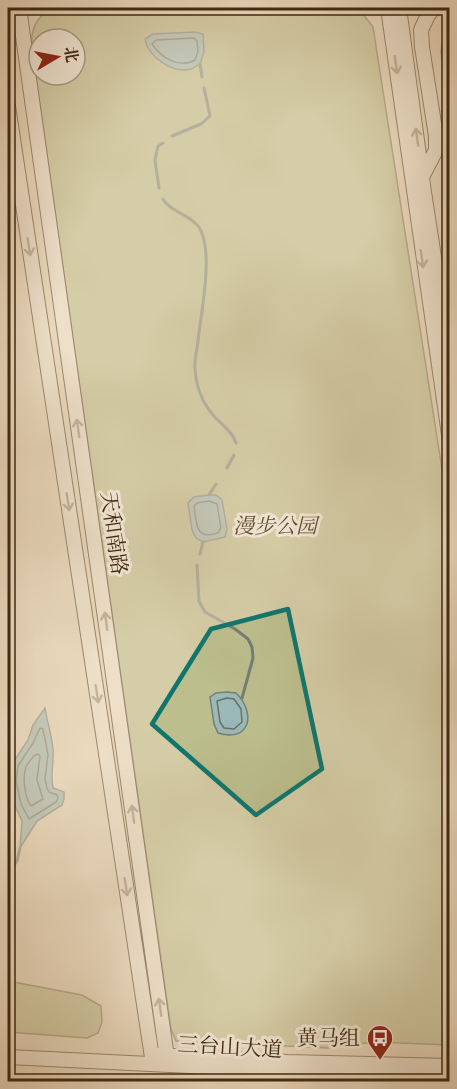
<svg xmlns="http://www.w3.org/2000/svg" width="457" height="1089" font-family="'Old Standard TT','Noto Serif SC',serif">
  <rect width="100%" height="100%" fill="#ead9bd"/>
  <filter id="stains"><feTurbulence type="fractalNoise" baseFrequency=".00333" numOctaves="4"/><feColorMatrix values="0 0 0 0 .2 0 0 0 0 .09 0 0 0 0 .02 0 0 0 .5 -.17"/></filter>
  <radialGradient id="worn" r=".72"><stop offset=".6" stop-color="#630" stop-opacity="0"/><stop offset="1" stop-color="#630" stop-opacity=".3"/></radialGradient>
  <path fill="#bcbe8d" stroke="#7d724e" stroke-width="1.5" fill-rule="evenodd" d="M 56,8 L 354,9 L 363,14 L 373,27 L 449,514 L 449,1045 L 374,1042 L 327,1048 L 176,1041 L 171,1029 L 32,49 C 30,29 37,14 56,8 ZM 39,39 L 75,39 L 75,75 L 39,75 Z
    M 449,26 L 450,27 L 449,129 L 441,51 L 443,40 Z
    M 8,981 L 82,995 L 101,1006 L 102,1022 L 98,1033 L 87,1038 L 8,1032 Z"/>
  <path fill="#9ab9b9" stroke="#757f75" stroke-width="1.5" d="M 195,32 L 203,34 L 204,52 L 200,64 C 197,66 194,68 191,69 C 173,74 148,57 145,39 L 153,34 Z
    M 209,495 L 216,495 L 222,500 L 227,529 L 225,537 L 203,542 L 196,538 L 192,530 L 188,503 L 194,497 Z
    M 227,692 L 236,693 C 256,712 251,743 218,733 L 214,724 L 210,697 L 216,693 Z
    M 45,708 C 47,722 52,736 53,750 C 54,763 50,775 53,788 L 64,792 L 64,799 L 62,805 L 37,821 L 20,848 L 22,821 L 15,806 L 10,781 L 12,764 L 28,740 L 33,725 Z"/>
  <g fill="none" stroke-linecap="round" stroke-linejoin="round">
    <path stroke="#6c7064" stroke-width="1.5" d="M 194,38 L 197,41 L 198,51 L 195,60 C 180,69 161,58 152,44 L 156,40 Z
      M 209,501 L 217,504 L 221,528 L 218,533 C 195,540 197,525 194,506 L 197,503 Z
      M 227,698 L 234,699 L 241,709 L 242,722 L 234,729 L 224,728 L 220,722 L 217,701 Z
      M 40,728 L 43,729 L 48,755 L 45,779 L 47,788 L 49,792 L 57,795 L 58,798 L 56,802 L 29,819 L 21,804 L 16,781 L 18,766 L 33,743 Z
      M 38,754 L 40,756 L 37,780 L 43,799 L 31,806 C 25,798 22,778 26,767 C 28,763 32,758 35,755 Z"/>
    <path stroke="#757f75" stroke-width="3" d="M 200,64 L 202,77
      M 172,136 L 201,124 L 210,116 L 204,88
      M 159,188 L 155,160 L 158,146 L 163,143
      M 163,199 C 168,211 195,216 201,231 C 213,256 201,313 198,341 C 197,350 194,360 195,369 C 196,385 202,402 213,415 C 221,424 233,432 236,443
      M 227,468 L 234,455
      M 209,495 L 216,484
      M 200,554 L 203,542
      M 197,565 L 199,601 L 205,612 L 235,629 L 248,639 L 252,647 L 253,658 L 242,698
      M 8,763 L 12,764
      M 8,866 L 14,865 L 17,861 L 20,848"/>
    <g stroke="#3e2710" stroke-width="16">
      <path id="secondary" d="M 19,8 L 168,1065
        M 388,8 L 450,442
        M 399,8 L 424,192 L 450,361
        M 8,106 L 153,1064
        M 422,177 L 436,150 L 436,136 L 422,47 L 421,30 L 428,15 L 434,8
        M 158,1055 L 288,1062 L 450,1066
        M 8,1057 L 450,1079"/>
    </g>
    <use href="#secondary" stroke="#f1e6d4" stroke-width="14"/>
  </g>
  <defs><path id="oneway-shaft" d="M-6 0H5M1.5-3L5.5 0L1.5 3" fill="none" stroke-width="1.6" stroke-linecap="round" stroke-linejoin="round" transform="scale(1.5)"/></defs>
  <g stroke="#988672">
    <use href="#oneway-shaft" transform="translate(396 65) rotate(82)"/>
    <use href="#oneway-shaft" transform="translate(417 137) rotate(-98)"/>
    <use href="#oneway-shaft" transform="translate(29 247) rotate(81)"/>
    <use href="#oneway-shaft" transform="translate(422 259) rotate(82)"/>
    <use href="#oneway-shaft" transform="translate(78 428) rotate(-98)"/>
    <use href="#oneway-shaft" transform="translate(68 502) rotate(81)"/>
    <use href="#oneway-shaft" transform="translate(106 621) rotate(-98)"/>
    <use href="#oneway-shaft" transform="translate(97 694) rotate(81)"/>
    <use href="#oneway-shaft" transform="translate(133 814) rotate(-98)"/>
    <use href="#oneway-shaft" transform="translate(126 887) rotate(81)"/>
    <use href="#oneway-shaft" transform="translate(160 1007) rotate(-98)"/>
  </g>
  <path d="M0 0H457V1089H0ZM 288,609 L 322,769 L 256,815 L 152,724 L 211,629 Z" fill="#ead9bd" fill-opacity=".55" fill-rule="evenodd"/>
  <path fill="none" stroke="#0f766e" stroke-width="4.5" stroke-linejoin="round" d="M 288,609 L 322,769 L 256,815 L 152,724 L 211,629 Z"/>
  <defs>
    <g id="bus-pin" transform="scale(1.35)"><path d="M0 17L-7.5 6A9.5 9.5 0 1 1 7.5 6Z" fill="#8f2418" stroke="#f1e6d4"/><path d="M-5-6H5V4H4V6H2V4H-2V6H-4V4H-5ZM-3.5-4V0h7V-4ZM-3.5 1.2v1.5H-2V1.2ZM2 1.2v1.5H3.5V1.2Z" fill="#fff"/></g>
  </defs>
  <g fill-rule="evenodd">
    <use href="#bus-pin" x="380" y="1038"/>
  </g>
  <g text-anchor="middle" stroke-width="6" stroke-linejoin="round" paint-order="stroke">
    <g font-size="21" font-style="italic" fill="#5e4d2f" stroke="#f1e6d4">
      <text x="275" y="533">漫步公园</text>
    </g>
    <g font-size="21" fill="#3e2710" stroke="#f1e6d4">
      <text transform="translate(114 533) rotate(82)" y="7">天和南路</text>
      <text transform="translate(230 1047) rotate(3)" y="7">三台山大道</text>
    </g>
    <g font-size="21" fill="#3e2710" stroke="#f1e6d4" text-anchor="end">
      <text x="360" y="1045">黄马组</text>
    </g>
  </g>
  <rect width="457" height="1089" fill="none" stroke="#ead9bd" stroke-width="30"/>
  <rect x="9" y="9" width="439" height="1071" fill="none" stroke="#3e2710" stroke-width="3"/>
  <rect x="15" y="15" width="427" height="1059" fill="none" stroke="#3e2710" stroke-width="1.5"/>
  <g transform="translate(57 57) rotate(80)"><circle r="28" fill="#f1e6d4" stroke="#a99a86" stroke-width="1.5"/>
  <path d="M0-4.5L10 22L0 15L-10 22Z" fill="#8f2418"/>
  <text y="-9" font-size="16" font-weight="bold" text-anchor="middle" fill="#3e2710">北</text>
  </g>
  <rect width="100%" height="100%" filter="url(#stains)"/>
  <rect width="100%" height="100%" fill="url(#worn)"/>
</svg>
